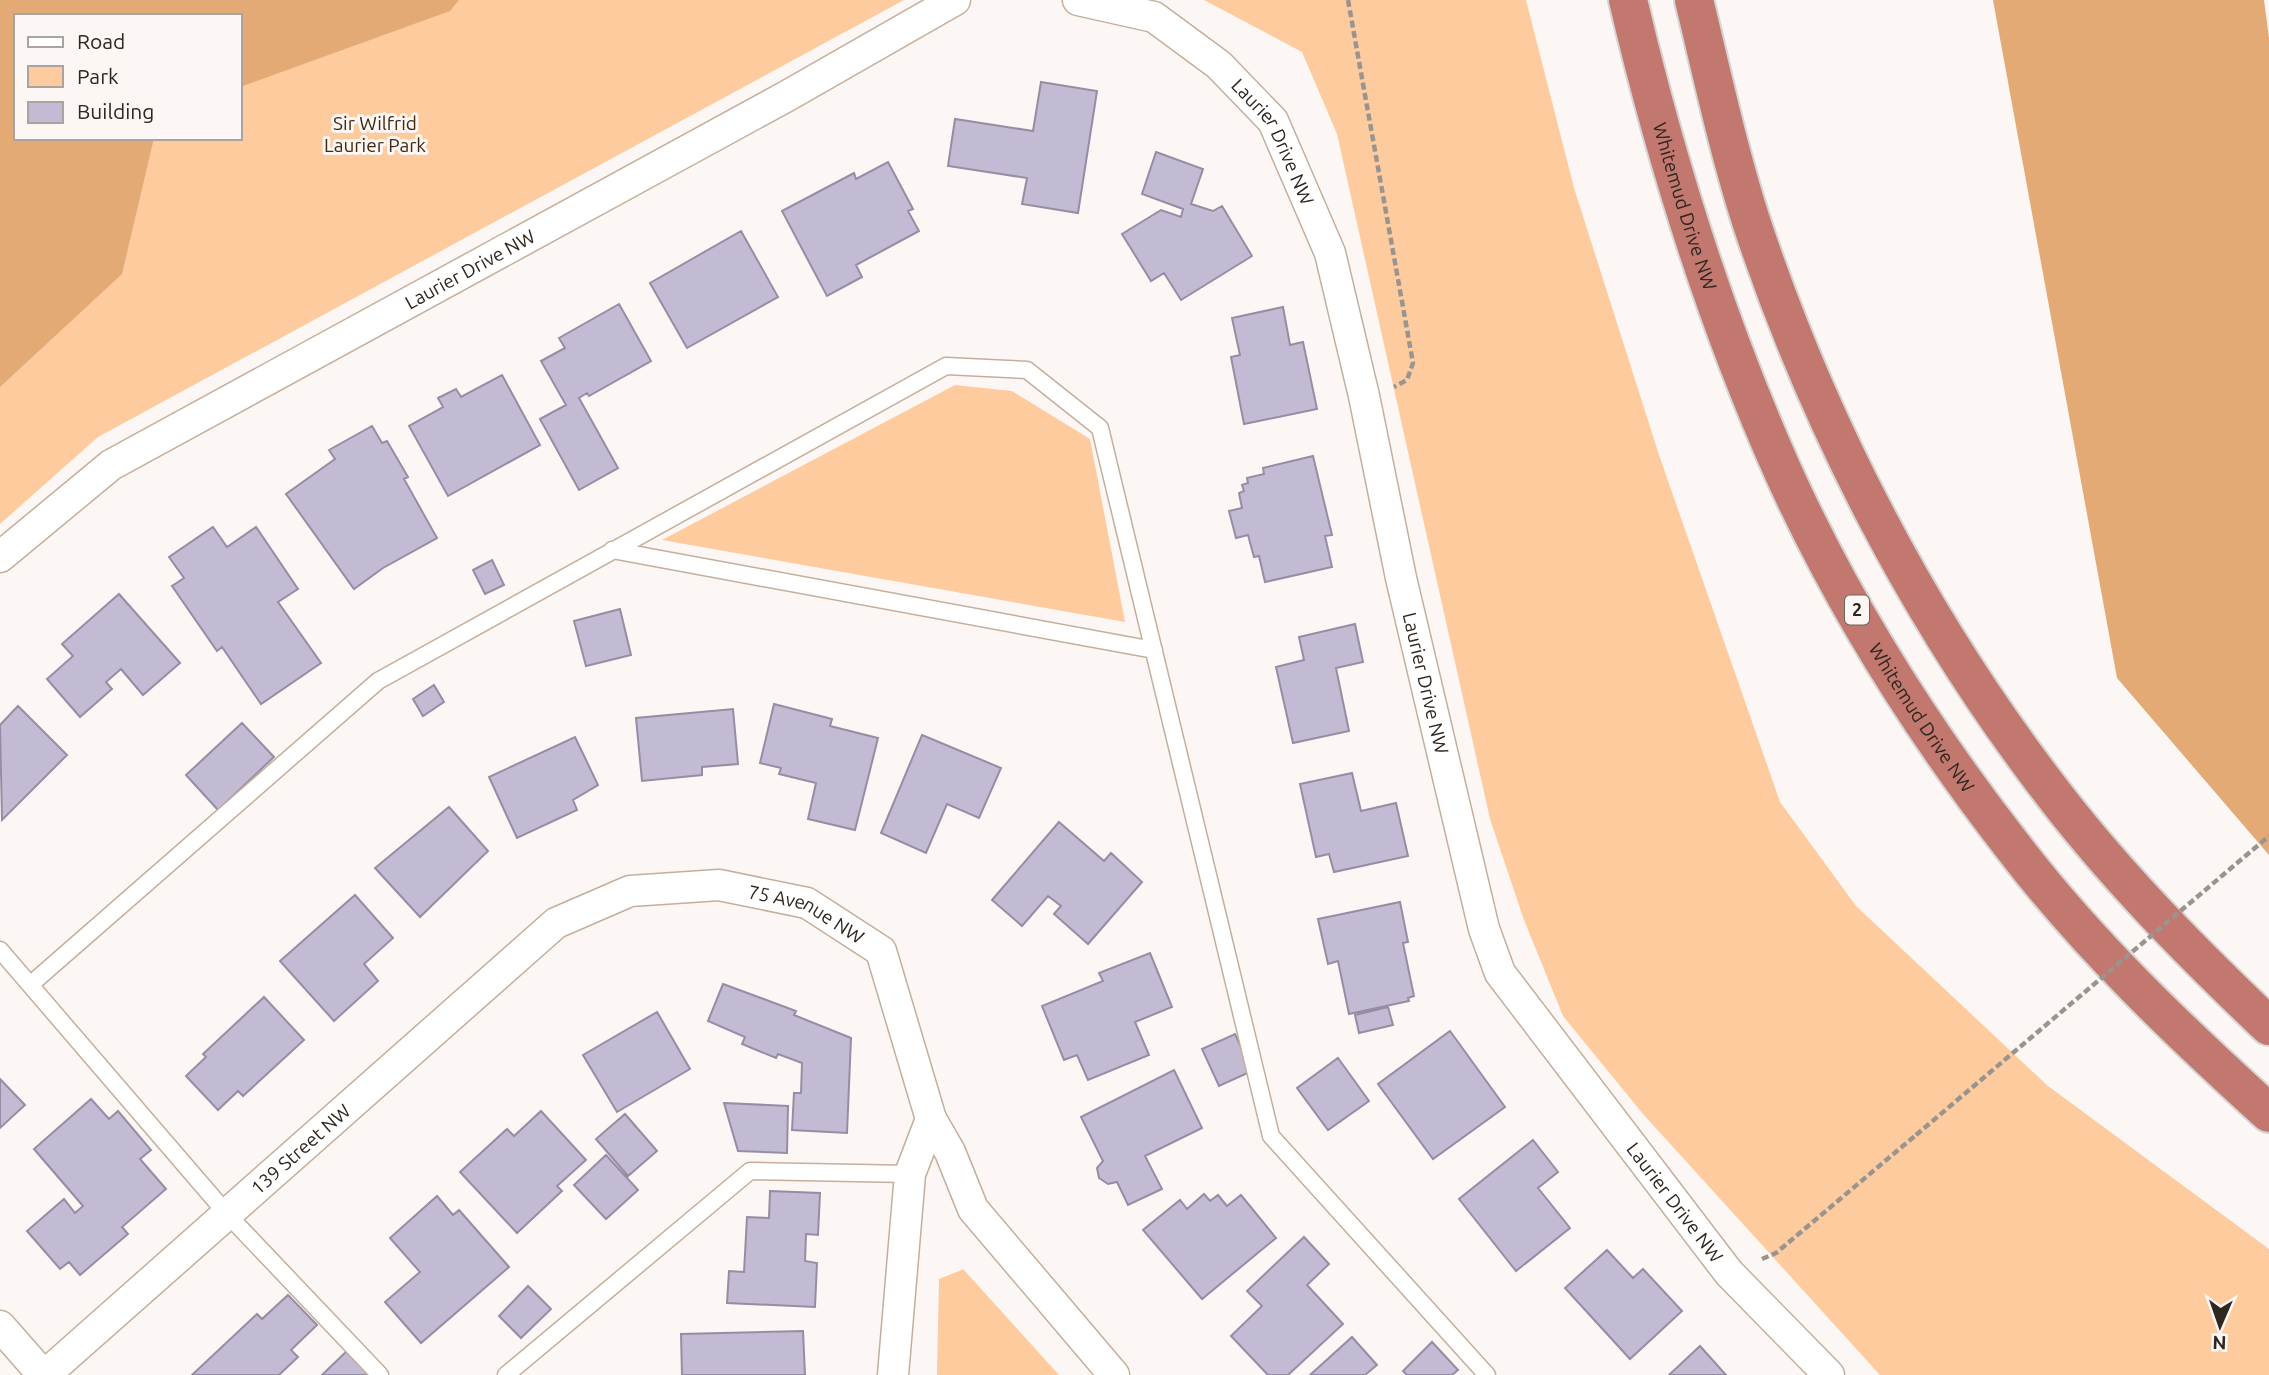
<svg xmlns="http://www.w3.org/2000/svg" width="2269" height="1375" font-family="Ubuntu,sans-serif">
  <rect width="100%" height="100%" fill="#fcf7f4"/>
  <path fill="#fecb9f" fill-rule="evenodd" d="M 0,0 L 904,0 L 98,437 L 0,524 ZM 16,16 L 240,16 L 240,138 L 16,138 Z
    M 1204,0 L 1526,0 L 1574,188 L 1659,455 L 1780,802 L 1856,906 L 2048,1086 L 2269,1249 L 2269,1375 L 1880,1375 L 1643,1114 L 1563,1016 L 1524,920 L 1490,819 L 1337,134 L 1302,52 Z
    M 955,385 L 1012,391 L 1090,439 L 1125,622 L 662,540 Z
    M 964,1269 L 964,1270 L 1059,1375 L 937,1375 L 939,1279 Z"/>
  <path fill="#e3aa76" d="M 0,0 L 459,0 L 450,11 L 240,87 L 240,16 L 16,16 L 16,138 L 154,138 L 122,274 L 0,387 Z
    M 1993,0 L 2264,0 L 2269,38 L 2269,855 L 2117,678 Z"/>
  <path fill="#c3bbd3" stroke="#968da5" stroke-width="2" d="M 1041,82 L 1097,91 L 1078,213 L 1022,204 L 1027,178 L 948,166 L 955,119 L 1033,131 Z
    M 1156,152 L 1203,169 L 1191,204 L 1213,211 L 1222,206 L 1252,256 L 1181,300 L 1164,273 L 1151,281 L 1122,234 L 1161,210 L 1181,217 L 1183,209 L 1142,194 Z
    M 888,162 L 913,209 L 908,211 L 919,231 L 856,265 L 862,277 L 827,296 L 782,211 L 854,173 L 856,179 Z
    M 741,231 L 778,297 L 687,348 L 650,283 Z
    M 619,304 L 651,361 L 589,396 L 587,393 L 579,398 L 618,468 L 579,490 L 540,419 L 566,405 L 541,361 L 565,348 L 559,338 Z
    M 1283,307 L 1290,345 L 1303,342 L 1317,409 L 1244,424 L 1231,357 L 1240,355 L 1232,318 Z
    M 502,375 L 540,445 L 448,496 L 409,426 L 443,407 L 438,398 L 456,389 L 461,397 Z
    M 372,426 L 382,443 L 387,441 L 408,477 L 404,479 L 437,538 L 383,568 L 354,589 L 286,494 L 335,459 L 329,450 Z
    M 1313,456 L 1332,535 L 1325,536 L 1332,567 L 1265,582 L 1259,556 L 1254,557 L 1248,535 L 1236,538 L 1229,511 L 1242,508 L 1239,493 L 1244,491 L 1242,485 L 1248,483 L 1247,478 L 1264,474 L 1263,468 Z
    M 213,527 L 227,547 L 256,527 L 298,589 L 278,602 L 321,663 L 261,704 L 222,647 L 217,651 L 172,586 L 184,578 L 169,557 Z
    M 492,560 L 504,585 L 485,594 L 473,570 Z
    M 119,594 L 180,663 L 143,695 L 121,669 L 106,682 L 112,689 L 80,717 L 47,679 L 73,656 L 62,644 Z
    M 620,609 L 631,655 L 586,666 L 574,621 Z
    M 1355,624 L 1363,662 L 1336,668 L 1349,731 L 1293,743 L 1276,667 L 1304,660 L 1299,637 Z
    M 434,685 L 444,702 L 423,716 L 413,699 Z
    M 774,704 L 832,719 L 830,726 L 878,738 L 855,830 L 808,819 L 816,783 L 779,774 L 781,768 L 760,763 Z
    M 18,706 L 67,755 L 2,820 L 0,725 Z
    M 733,709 L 738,764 L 702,767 L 702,775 L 642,781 L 636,718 Z
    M 242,723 L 274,757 L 218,810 L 186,775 Z
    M 922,735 L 1001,768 L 979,818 L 947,804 L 926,853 L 881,833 Z
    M 575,737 L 598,785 L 573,800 L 577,810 L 517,838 L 489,777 Z
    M 1352,773 L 1361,811 L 1396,803 L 1408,856 L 1334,872 L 1329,854 L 1316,857 L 1300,784 Z
    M 449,807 L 488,851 L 420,917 L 375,868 Z
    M 1059,822 L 1104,861 L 1111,853 L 1142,882 L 1088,944 L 1054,914 L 1061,906 L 1048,896 L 1022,926 L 992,900 Z
    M 355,895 L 393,938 L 364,964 L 378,981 L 334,1021 L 280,961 Z
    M 1400,902 L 1408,942 L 1403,943 L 1414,996 L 1408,998 L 1409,1001 L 1349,1014 L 1338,961 L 1328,964 L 1318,919 Z
    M 1150,953 L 1172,1007 L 1135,1022 L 1149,1055 L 1088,1080 L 1077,1055 L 1064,1060 L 1042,1006 L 1103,981 L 1099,973 Z
    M 723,984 L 796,1011 L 794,1015 L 851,1038 L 847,1133 L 792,1130 L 794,1093 L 801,1093 L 802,1063 L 778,1054 L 776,1058 L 742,1044 L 745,1037 L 708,1021 Z
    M 264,997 L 304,1040 L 243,1096 L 238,1091 L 218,1110 L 186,1076 L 206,1057 L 203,1054 Z
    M 1388,1007 L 1393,1025 L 1359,1033 L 1355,1015 Z
    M 657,1012 L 690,1069 L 617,1112 L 583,1055 Z
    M 1450,1031 L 1505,1107 L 1433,1159 L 1378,1084 Z
    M 1235,1034 L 1252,1071 L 1219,1086 L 1202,1049 Z
    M 1338,1058 L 1369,1101 L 1328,1130 L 1297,1088 Z
    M 1174,1070 L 1202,1128 L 1145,1156 L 1162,1189 L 1128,1205 L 1117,1182 L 1108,1184 L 1099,1178 L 1097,1168 L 1103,1161 L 1081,1117 Z
    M 0,1079 L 25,1105 L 0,1128 Z
    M 91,1099 L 109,1119 L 118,1111 L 151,1150 L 140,1159 L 166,1189 L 122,1227 L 128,1234 L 80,1275 L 69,1262 L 60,1269 L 27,1231 L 64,1199 L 75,1213 L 83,1206 L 34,1149 Z
    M 724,1103 L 788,1106 L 787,1153 L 738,1151 Z
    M 541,1111 L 586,1160 L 557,1186 L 562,1191 L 517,1233 L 460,1172 L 507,1129 L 514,1136 Z
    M 625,1114 L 657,1151 L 628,1176 L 596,1139 Z
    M 1533,1140 L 1558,1172 L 1538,1188 L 1570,1228 L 1516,1271 L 1459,1199 Z
    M 606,1155 L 638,1190 L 606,1219 L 574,1185 Z
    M 770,1191 L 820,1193 L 818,1235 L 806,1234 L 805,1261 L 817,1263 L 815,1307 L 727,1303 L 729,1271 L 744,1272 L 747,1217 L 769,1218 Z
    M 1204,1194 L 1210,1201 L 1218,1195 L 1227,1206 L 1241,1195 L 1276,1238 L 1202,1299 L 1143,1230 L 1180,1200 L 1187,1209 Z
    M 437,1196 L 453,1215 L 459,1210 L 509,1267 L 421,1343 L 385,1302 L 420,1272 L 390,1238 Z
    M 1304,1237 L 1329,1264 L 1307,1285 L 1343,1324 L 1288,1375 L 1268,1375 L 1231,1336 L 1262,1306 L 1247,1291 Z
    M 1607,1250 L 1633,1278 L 1643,1269 L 1682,1311 L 1630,1359 L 1565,1288 Z
    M 528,1286 L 551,1309 L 521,1338 L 499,1316 Z
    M 288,1295 L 317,1325 L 291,1350 L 298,1357 L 279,1375 L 192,1375 L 257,1314 L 262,1319 Z
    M 803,1331 L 805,1375 L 682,1375 L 681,1334 Z
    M 1352,1337 L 1377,1365 L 1365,1375 L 1310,1375 Z
    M 1432,1342 L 1458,1370 L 1452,1375 L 1407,1375 L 1403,1371 Z
    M 1700,1346 L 1726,1375 L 1669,1375 Z
    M 350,1348 L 377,1375 L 322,1375 Z"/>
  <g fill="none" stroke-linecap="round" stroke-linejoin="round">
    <g stroke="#c4ae9c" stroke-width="19">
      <path id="lane" d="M 612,550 L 1154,650
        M 0,950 L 227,1214 L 380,1375
        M 30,985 L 378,681 L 946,366 L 1027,370 L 1100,428 L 1271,1136 L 1487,1375
        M 506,1375 L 750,1171 L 910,1174"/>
    </g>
    <g stroke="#c4ae9c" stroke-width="33">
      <g id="street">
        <path id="s1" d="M 1078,0 L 1154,17 L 1219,65 L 1273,121 L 1330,253 L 1364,396 L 1401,578 L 1484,929 L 1500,973 L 1729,1273 L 1829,1375"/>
        <path id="s2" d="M 0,557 L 111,465 L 787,96 L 955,0"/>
        <path d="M 931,1119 L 950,1152 L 973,1209 L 1114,1375"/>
        <path d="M 0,1326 L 43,1375"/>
        <path id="s3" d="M 45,1375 L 556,923 L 630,891 L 719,885 L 807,903 L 881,951 L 931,1119 L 910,1174 L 893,1375"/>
      </g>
    </g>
    <g stroke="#d5d4d2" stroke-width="42">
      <g id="highway">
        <path id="s4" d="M 1628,0 C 1666,162 1716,322 1784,474 C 1844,606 1925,734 2014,848 C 2089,946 2179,1031 2269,1113"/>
        <path d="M 1694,0 C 1712,74 1728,149 1751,221 C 1817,421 1918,616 2045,783 C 2111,871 2189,950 2269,1026"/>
      </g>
    </g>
    <path stroke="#9a948f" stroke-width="4.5" stroke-dasharray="7 3.5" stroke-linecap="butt" d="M 1348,0 L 1413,363 L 1407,380 L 1394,387
      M 1762,1259 L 1776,1253 L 1916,1135"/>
    <use href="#lane" stroke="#fff" stroke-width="16"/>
    <use href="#street" stroke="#fff" stroke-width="30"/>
    <use href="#highway" stroke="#c2776f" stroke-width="38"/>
    <path stroke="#9a948f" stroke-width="4.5" stroke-dasharray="7 3.5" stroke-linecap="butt" d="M 1916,1135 L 2269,836"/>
  </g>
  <g text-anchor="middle" stroke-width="6" stroke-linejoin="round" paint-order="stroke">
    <rect fill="#fcf7f4" stroke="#6c655f" stroke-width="2" x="1845" y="595.5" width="24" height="29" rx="5"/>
    <g font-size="18" font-weight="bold" fill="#2e261f">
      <text x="1857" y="616">2</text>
    </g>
    <g font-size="19" fill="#402811" stroke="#fcf7f4">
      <text x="375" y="130">Sir Wilfrid<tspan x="375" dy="22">Laurier Park</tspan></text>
    </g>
    <g font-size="19" fill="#2e261f" stroke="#fcf7f4">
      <text dy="7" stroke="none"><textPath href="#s1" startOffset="254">Laurier Drive NW</textPath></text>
      <text dy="7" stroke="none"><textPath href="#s4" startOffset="214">Whitemud Drive NW</textPath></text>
      <text dy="7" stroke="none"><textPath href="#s2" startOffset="553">Laurier Drive NW</textPath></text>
      <text dy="7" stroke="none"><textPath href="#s1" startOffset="821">Laurier Drive NW</textPath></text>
      <text dy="7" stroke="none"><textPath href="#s4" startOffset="780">Whitemud Drive NW</textPath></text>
      <text dy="7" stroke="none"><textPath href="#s3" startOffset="945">75 Avenue NW</textPath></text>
      <text dy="7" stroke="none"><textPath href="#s3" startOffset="341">139 Street NW</textPath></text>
      <text dy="7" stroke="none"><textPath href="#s1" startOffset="1409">Laurier Drive NW</textPath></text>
    </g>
  </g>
  <rect x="14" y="14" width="228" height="126" fill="#fcf7f4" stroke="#aaa39f" stroke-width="2"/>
  <rect x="28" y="37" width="35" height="10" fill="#ffffff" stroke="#aaa39f" stroke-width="2"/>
  <text x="77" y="49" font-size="21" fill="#2e261f">Road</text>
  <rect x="28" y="66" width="35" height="21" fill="#fecb9f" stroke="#aaa39f" stroke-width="2"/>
  <text x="77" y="84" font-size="21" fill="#2e261f">Park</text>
  <rect x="28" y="102" width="35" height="21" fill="#c3bbd3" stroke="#aaa39f" stroke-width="2"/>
  <text x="77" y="119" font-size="21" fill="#2e261f">Building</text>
  <g transform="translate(2220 1326) rotate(182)" stroke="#fcf7f4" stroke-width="5" paint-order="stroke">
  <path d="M0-5L12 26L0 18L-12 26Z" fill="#2e261f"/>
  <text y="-10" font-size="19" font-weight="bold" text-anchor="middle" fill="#2e261f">N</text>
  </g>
</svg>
